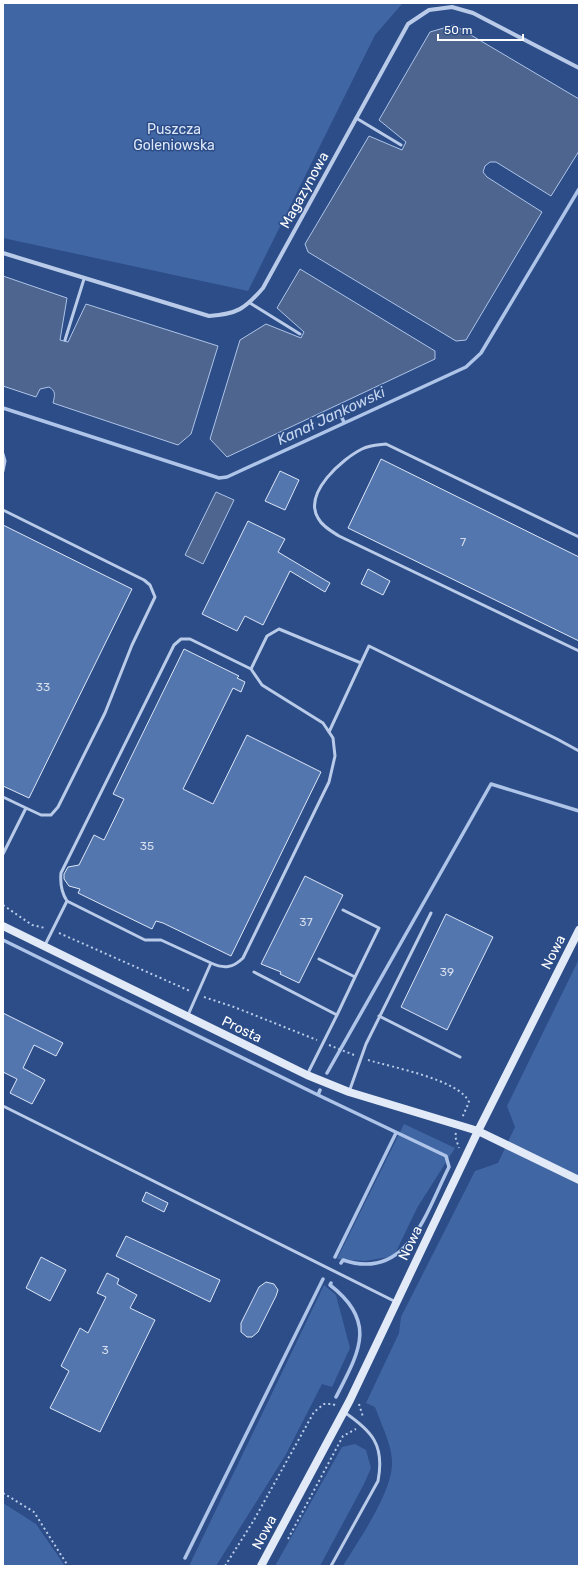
<svg xmlns="http://www.w3.org/2000/svg" width="582" height="1569" font-family="Rubik,sans-serif">
  <rect width="100%" height="100%" fill="#2c4d88"/>
  <path fill="#4166a4" d="M 3,3 L 401,3 L 402,4 L 375,35 L 248,291 L 3,238 Z
    M 579,959 L 579,1566 L 343,1566 C 359,1539 394,1491 392,1460 C 391,1443 381,1424 375,1407 L 366,1403 L 399,1333 L 401,1317 L 475,1171 L 498,1163 L 515,1127 L 507,1106 Z
    M 404,1124 L 455,1148 L 417,1208 L 394,1256 L 365,1261 L 337,1259 Z
    M 324,1285 L 336,1295 L 350,1348 L 332,1387 L 322,1384 L 285,1456 L 216,1566 L 189,1566 Z
    M 355,1444 L 366,1450 L 371,1468 L 364,1484 L 320,1566 L 275,1566 L 342,1447 Z
    M 3,1503 L 36,1524 L 65,1566 L 3,1566 Z"/>
  <path fill="#4d658f" stroke="#aec4e8" d="M 454,25 L 579,99 L 579,151 L 551,196 L 496,162 L 490,162 L 485,166 L 483,172 L 487,177 L 542,212 L 466,340 L 456,341 L 308,252 L 305,244 L 369,136 L 402,150 L 406,142 L 379,120 L 430,32 Z
    M 300,269 L 435,351 L 435,359 L 227,457 L 210,439 L 240,340 L 266,324 L 301,338 L 304,332 L 277,308 Z
    M 3,276 L 67,298 L 60,340 L 68,342 L 86,304 L 218,346 L 191,434 L 178,445 L 53,403 C 55,395 56,391 49,387 L 40,389 L 36,397 L 3,386 Z
    M 216,492 L 234,500 L 203,564 L 185,555 Z"/>
  <g fill="none" stroke-linecap="round" stroke-linejoin="round">
    <path stroke="#aec4e8" stroke-width="3.5" d="M 3,408 L 219,478 L 227,477 L 466,367 L 481,353 L 579,189
      M 341,416 L 344,422
      M 3,940 L 318,1095
      M 327,1073 L 491,784 L 579,811
      M 320,1090 L 318,1095 L 446,1156 L 449,1167 C 426,1212 408,1282 343,1260 L 341,1263
      M 335,1257 L 396,1133
      M 331,1283 L 330,1285 C 378,1322 359,1352 336,1397
      M 185,1558 L 323,1279"/>
  </g>
  <path fill="#5476af" stroke="#dce6f7" d="M 381,459 L 579,557 L 579,641 L 348,528 Z
    M 280,471 L 299,480 L 285,510 L 265,501 Z
    M 248,521 L 285,539 L 278,552 L 330,583 L 325,592 L 290,571 L 263,625 L 245,616 L 237,631 L 202,614 Z
    M 3,525 L 132,589 L 29,798 L 3,786 Z
    M 368,569 L 390,581 L 383,595 L 361,584 Z
    M 184,649 L 239,676 L 237,678 L 245,682 L 241,692 L 233,688 L 183,789 L 213,804 L 247,735 L 321,772 L 231,956 L 163,923 L 156,921 L 152,929 L 78,893 L 80,889 L 69,886 L 64,879 L 64,874 L 68,867 L 79,865 L 94,835 L 104,840 L 124,799 L 113,794 Z
    M 305,876 L 343,895 L 299,983 L 280,974 L 281,972 L 261,964 Z
    M 446,914 L 493,937 L 447,1030 L 401,1007 Z
    M 3,1013 L 63,1043 L 56,1056 L 34,1045 L 23,1068 L 45,1080 L 32,1104 L 10,1093 L 17,1079 L 3,1072 Z
    M 146,1192 L 168,1203 L 164,1212 L 142,1201 Z
    M 126,1236 L 220,1280 L 210,1302 L 116,1256 Z
    M 41,1257 L 66,1270 L 50,1301 L 26,1288 Z
    M 107,1273 L 119,1279 L 117,1284 L 137,1295 L 130,1308 L 155,1320 L 100,1432 L 50,1408 L 69,1371 L 61,1366 L 80,1328 L 88,1333 L 106,1297 L 97,1293 Z
    M 266,1282 L 274,1284 L 278,1290 L 276,1296 L 258,1332 L 252,1337 L 247,1337 L 241,1332 L 241,1323 L 259,1287 Z"/>
  <g fill="none" stroke-linecap="round" stroke-linejoin="round">
    <path stroke="#b9cbe8" stroke-width="2" stroke-dasharray="2 3" stroke-linecap="butt" d="M 3,905 L 32,925 L 45,928
      M 59,933 L 190,991
      M 204,997 L 234,1007 L 317,1040
      M 329,1045 L 354,1055
      M 368,1060 C 391,1067 460,1080 469,1102 L 462,1118
      M 456,1133 L 455,1136 L 459,1148
      M 359,1404 L 363,1417
      M 3,1493 L 34,1512 L 68,1566
      M 288,1539 L 343,1436 L 356,1429
      M 225,1566 L 254,1520 L 314,1412 L 324,1404 L 333,1404 L 337,1407"/>
    <path stroke="#b9cbe8" stroke-width="3" d="M 356,118 L 401,145
      M 250,303 L 300,334
      M 65,340 L 84,279
      M 3,454 L 5,461 L 3,471
      M 3,510 L 144,580 L 150,585 L 155,597 L 132,645 L 105,713 L 58,807 L 51,815 L 41,815 L 26,808
      M 579,537 L 386,444 C 378,445 370,445 362,449 C 342,459 303,493 318,518 C 322,526 331,531 339,536 L 579,651
      M 251,669 L 267,636 L 279,629 L 361,663 L 369,646 L 557,739 L 579,751
      M 329,732 L 361,663
      M 3,797 L 26,808 L 3,854
      M 67,901 C 61,892 60,884 61,873 L 174,645 L 181,639 L 190,639 L 251,669 L 262,685 L 323,723 L 333,738 L 335,756 L 329,782 L 243,958 C 233,968 224,969 211,963
      M 343,910 L 379,928 L 355,977
      M 45,945 L 67,901 L 145,940 L 161,940 L 211,963 L 188,1015
      M 319,959 L 355,977 L 337,1015
      M 254,972 L 337,1015 L 307,1075
      M 379,1016 L 460,1057
      M 349,1092 L 366,1044 L 431,913
      M 3,1106 L 396,1302
      M 331,1566 L 378,1481 C 385,1445 372,1431 344,1412"/>
    <path stroke="#b9cbe8" stroke-width="4" d="M 3,253 L 209,316 C 237,314 245,309 263,288 L 408,24 L 429,10 L 452,7 L 473,13 L 579,68"/>
    <path stroke="#e2eaf8" stroke-width="8" d="M 3,926 L 307,1075 L 349,1092 L 478,1131 L 579,1180
      M 261,1566 L 350,1400 L 478,1131 L 579,930"/>
  </g>
  <g text-anchor="middle" stroke-width="3" stroke-linejoin="round" paint-order="stroke">
    <g font-size="12" fill="#d4ddeb">
      <text x="463" y="546">7</text>
      <text x="43" y="691">33</text>
      <text x="147" y="850">35</text>
      <text x="306" y="926">37</text>
      <text x="447" y="976">39</text>
      <text x="105" y="1354">3</text>
    </g>
    <g font-size="14" fill="#dce6f7" stroke="#2c4d88">
      <text x="174" y="134">Puszcza<tspan x="174" dy="16">Goleniowska</tspan></text>
    </g>
    <g font-size="14" fill="#fff" stroke="#2c4d88">
      <text transform="translate(304 190) rotate(-61)" y="5">Magazynowa</text>
      <text transform="translate(553 952) rotate(-63)" y="5">Nowa</text>
      <text transform="translate(242 1029) rotate(26)" y="5">Prosta</text>
      <text transform="translate(410 1243) rotate(-64)" y="5">Nowa</text>
      <text transform="translate(264 1532) rotate(-62)" y="5">Nowa</text>
    </g>
    <g font-size="15" font-style="italic" fill="#c5d5ef" stroke="#2c4d88">
      <text transform="translate(331 416) rotate(-25)" y="5">Kanał Jankowski</text>
    </g>
  </g>
  <rect width="582" height="1569" fill="none" stroke="#ffffff" stroke-width="8"/>
  <path d="M438 34v6h85v-6" fill="none" stroke="#ffffff" stroke-width="2"/>
  <text x="444" y="34" font-size="12" fill="#ffffff" stroke="#2c4d88" stroke-width="3" paint-order="stroke">50 m</text>
</svg>
